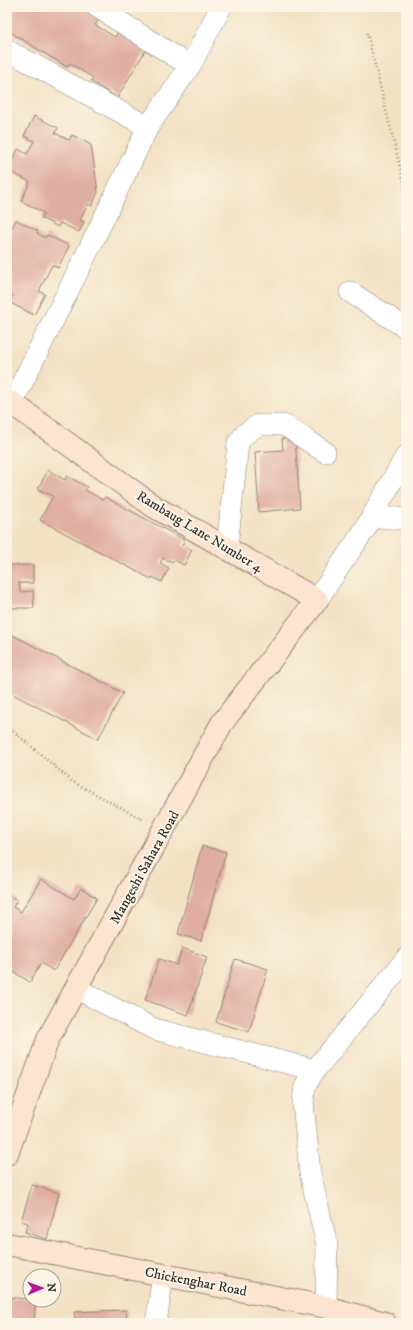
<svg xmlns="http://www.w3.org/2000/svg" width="413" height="1330" font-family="'IM FELL DW Pica',serif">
  <rect width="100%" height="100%" fill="#fcf5e5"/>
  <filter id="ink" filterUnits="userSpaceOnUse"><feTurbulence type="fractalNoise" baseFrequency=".025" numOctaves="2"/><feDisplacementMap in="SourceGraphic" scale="8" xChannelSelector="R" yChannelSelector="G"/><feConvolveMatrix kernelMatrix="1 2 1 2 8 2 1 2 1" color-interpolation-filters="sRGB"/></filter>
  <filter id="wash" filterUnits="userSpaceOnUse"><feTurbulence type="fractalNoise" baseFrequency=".012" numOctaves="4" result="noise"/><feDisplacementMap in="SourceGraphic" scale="16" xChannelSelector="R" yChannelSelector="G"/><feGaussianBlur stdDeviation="0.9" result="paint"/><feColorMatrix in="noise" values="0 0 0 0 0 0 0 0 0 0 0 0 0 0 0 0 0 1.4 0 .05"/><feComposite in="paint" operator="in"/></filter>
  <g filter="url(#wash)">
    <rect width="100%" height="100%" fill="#f3e1c4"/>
    <g id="blocks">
      <path fill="#e0ada2" d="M 7,7 L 84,7 L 101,17 L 95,25 L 115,37 L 120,29 L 148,46 L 117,98 L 91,81 L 93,78 L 70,63 L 67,67 L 7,30 Z
        M 34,116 L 58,128 L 55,133 L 69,140 L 72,135 L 91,145 L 98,192 L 92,206 L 88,204 L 80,220 L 84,222 L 79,232 L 60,223 L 58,227 L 41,218 L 44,213 L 21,201 L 30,182 L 7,170 L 18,149 L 27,154 L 34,141 L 24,136 Z
        M 16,220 L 38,231 L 37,233 L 45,238 L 47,235 L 69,246 L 58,268 L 52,265 L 39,291 L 45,294 L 34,315 L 9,302 L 13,295 L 7,292 L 7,249 L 11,241 L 7,239 L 7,237 Z
        M 295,437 L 300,508 L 259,512 L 255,452 L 283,450 L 282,438 Z
        M 48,470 L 65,480 L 67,476 L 87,487 L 85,490 L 103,500 L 105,497 L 185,540 L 182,545 L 192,550 L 184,565 L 174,560 L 172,562 L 163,558 L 160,563 L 169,568 L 162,582 L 152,577 L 151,579 L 40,520 L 53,496 L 38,489 Z
        M 7,565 L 33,565 L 33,583 L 19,583 L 20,592 L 33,591 L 34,608 L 7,608 Z
        M 7,632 L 123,693 L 98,739 L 7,691 Z
        M 202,846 L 226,852 L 201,941 L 178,934 Z
        M 41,879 L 74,899 L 81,888 L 97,898 L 54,971 L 41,963 L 30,982 L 7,968 L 7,894 L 17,900 L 13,907 L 21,912 Z
        M 182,948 L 207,957 L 188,1015 L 145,1000 L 159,959 L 177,965 Z
        M 235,959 L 268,969 L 249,1032 L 216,1022 Z
        M 32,1185 L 59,1193 L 47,1239 L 25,1232 L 28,1223 L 21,1221 Z
        M 7,1297 L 36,1300 L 34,1323 L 7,1323 Z
        M 126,1310 L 127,1323 L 75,1323 L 74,1312 Z"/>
    </g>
  </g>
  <g filter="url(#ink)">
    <use href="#blocks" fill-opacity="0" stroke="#8f8678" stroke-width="1"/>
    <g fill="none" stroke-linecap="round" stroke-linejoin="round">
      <g stroke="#8f8678" stroke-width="22">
        <path id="street" d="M 97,7 L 190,66
          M 7,50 L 148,127
          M 350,292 L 406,328
          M 12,403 L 89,249 L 148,127 L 190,66 L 221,7
          M 372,517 L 406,519
          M 227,548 L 238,443 L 245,434 L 258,425 L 284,425 L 325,452
          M 317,600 L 365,529 L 406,456
          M 77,989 L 154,1029 L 315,1070
          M 326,1307 L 327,1245 L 310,1173 L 303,1103 L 305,1086 L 315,1070 L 406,959
          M 156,1323 L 163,1275"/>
      </g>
      <g stroke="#8f8678" stroke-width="24">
        <path id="secondary" d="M 7,402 L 12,403 L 153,506 L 317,600 L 222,723 L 48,1039 L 7,1154
          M 7,1244 L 326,1307 L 385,1323"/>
      </g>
      <path stroke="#8f8678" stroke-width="2.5" stroke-dasharray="1 3" stroke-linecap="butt" d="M 367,33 L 406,191
        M 7,726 L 73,782 L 144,820"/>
      <use href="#street" stroke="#fff" stroke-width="21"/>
      <use href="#secondary" stroke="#fde4d1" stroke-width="22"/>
    </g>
  </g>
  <g text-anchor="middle" stroke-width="4" stroke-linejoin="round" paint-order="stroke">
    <g font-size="14" fill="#2b2b2b" stroke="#fcf5e5">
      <text transform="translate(200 531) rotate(31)" y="5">Rambaug Lane Number 4</text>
      <text transform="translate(144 867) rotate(-61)" y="5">Mangeshi Sahara Road</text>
      <text transform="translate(196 1281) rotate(11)" y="5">Chickenghar Road</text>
    </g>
  </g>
  <rect width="413" height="1330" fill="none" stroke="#fcf5e5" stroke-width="24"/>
  <g transform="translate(42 1288) rotate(88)"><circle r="19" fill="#fcf5e5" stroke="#a8a49b"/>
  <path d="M0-3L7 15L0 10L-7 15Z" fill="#b5179e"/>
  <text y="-6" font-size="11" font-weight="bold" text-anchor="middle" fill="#2b2b2b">N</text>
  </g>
</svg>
